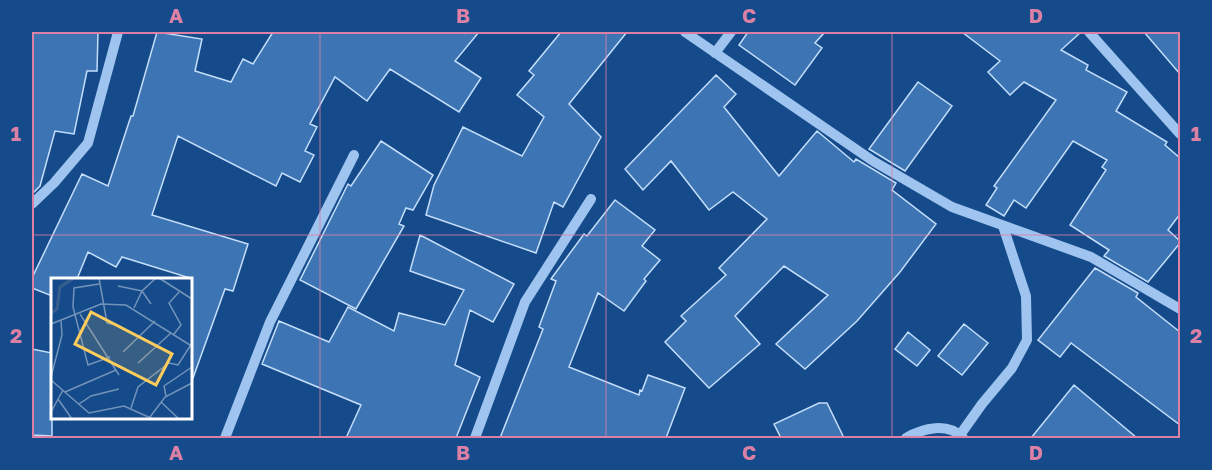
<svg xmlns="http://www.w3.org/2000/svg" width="1212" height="470" font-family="'Golos Text',sans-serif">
  <rect width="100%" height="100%" fill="#154b8b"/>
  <path fill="#3d75b4" stroke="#c4defb" stroke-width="1.5" d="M 32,32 L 98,32 L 97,71 L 87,71 L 74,134 L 55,131 L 40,186 L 33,193 Z
    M 157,32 L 202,39 L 195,71 L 231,82 L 243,59 L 253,64 L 273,32 L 479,32 L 455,61 L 481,78 L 459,112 L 390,69 L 367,101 L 335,77 L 310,124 L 317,127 L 305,151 L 314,155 L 300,182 L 282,173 L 276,186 L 178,136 L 152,215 L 248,244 L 233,291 L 225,289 L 193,378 L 190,377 L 190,278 L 122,257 L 116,267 L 88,252 L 77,279 L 52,279 L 52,296 L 32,288 L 32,278 L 82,174 L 108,186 L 131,116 L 133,116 Z
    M 561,32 L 627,32 L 569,104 L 601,137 L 563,207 L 554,202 L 536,253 L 426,215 L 434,185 L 463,127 L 522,156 L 544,117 L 517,95 L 534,75 L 529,71 Z
    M 748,32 L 825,32 L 815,43 L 822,48 L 795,85 L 739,45 Z
    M 962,32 L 1081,32 L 1061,50 L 1088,65 L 1086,70 L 1127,92 L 1116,111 L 1167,142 L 1165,145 L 1180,158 L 1180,214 L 1168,230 L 1180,241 L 1180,243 L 1148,282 L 1104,256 L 1109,250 L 1070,225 L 1106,170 L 1102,167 L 1107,160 L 1073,141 L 1026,208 L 1014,200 L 1004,216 L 986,205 L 997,188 L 994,186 L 1056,100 L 1024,82 L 1010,95 L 988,72 L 1000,61 Z
    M 1144,32 L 1180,32 L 1180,74 Z
    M 716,75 L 736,94 L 724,107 L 779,176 L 817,131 L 854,162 L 856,159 L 896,183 L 892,190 L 936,224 L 900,272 L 857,321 L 805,369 L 776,344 L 828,295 L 784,266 L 735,316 L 760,344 L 709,388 L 665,342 L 686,321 L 681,316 L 726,275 L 719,268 L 767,219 L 733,192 L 709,210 L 671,161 L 643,190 L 625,169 Z
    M 918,82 L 952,106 L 905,171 L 869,149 Z
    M 381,141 L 433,175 L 413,210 L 406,208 L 399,224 L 404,226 L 356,309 L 300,280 L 348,184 L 351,186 Z
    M 615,200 L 655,230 L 642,246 L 660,260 L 644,279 L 646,281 L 624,311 L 598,293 L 569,367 L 639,395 L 640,390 L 642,391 L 648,375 L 685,388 L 666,438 L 500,438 L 543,329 L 539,327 L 556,281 L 551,279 L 584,234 L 587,236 Z
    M 420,235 L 514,284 L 493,322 L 470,310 L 455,365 L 480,377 L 456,438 L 346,438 L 361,405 L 262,364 L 279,321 L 329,342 L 348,307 L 394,331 L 399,313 L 445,325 L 464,290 L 410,271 Z
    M 1095,268 L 1138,293 L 1136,297 L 1180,332 L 1180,425 L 1071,343 L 1060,357 L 1038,340 Z
    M 964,324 L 988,343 L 962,375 L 938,356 Z
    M 908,332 L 930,350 L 917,366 L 895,349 Z
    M 32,349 L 52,353 L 52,436 L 32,435 Z
    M 1074,385 L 1137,438 L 1031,438 Z
    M 819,403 L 827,403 L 844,438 L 781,438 L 774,424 Z"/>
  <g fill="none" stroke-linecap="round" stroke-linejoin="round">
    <path stroke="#9ec4ef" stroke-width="10" d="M 685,32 L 873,161 L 952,207 L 1091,257 L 1180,309
      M 1089,32 L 1180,134
      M 715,53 L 731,32
      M 32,204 L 54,183 L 88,143 L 118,32
      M 960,435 L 982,404 L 1012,368 L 1027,340 L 1026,296 L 1003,226
      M 225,438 L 270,322 L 354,155
      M 475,438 L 525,302 L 591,199
      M 906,438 C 923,428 948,422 963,438"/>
  </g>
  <path fill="none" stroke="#dd80a5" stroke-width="1.5" stroke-opacity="0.55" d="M 320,32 L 320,438M 606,32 L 606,438M 892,32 L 892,438M 32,235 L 1180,235"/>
  <g transform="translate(51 278)">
    <rect width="141" height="141" fill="#154b8b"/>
    <path fill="none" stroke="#365e8d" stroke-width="3" d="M 0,35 L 6,31 L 9,9 L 23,0"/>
    <path fill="none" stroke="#7393b9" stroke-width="1.5" d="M 48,0 L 56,45 L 66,47M 108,0 L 141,21M 48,6 L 23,10 L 22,29 L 37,87 L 59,79M 67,8 L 91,13 L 100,26M 83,30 L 91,13 L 105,0M 29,36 L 68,97M 0,46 L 50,26 L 75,27 L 139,67M 123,56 L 130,47 L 118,25 L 128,14M 72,74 L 104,43M 87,85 L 120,55M 0,99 L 11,57 L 10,42M 0,102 L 38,135 L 73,128 L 102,141M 14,114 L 65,92M 115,118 L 113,108 L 141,89M 7,121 L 21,141M 110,124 L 128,141M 28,126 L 40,118 L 68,111M 80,130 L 87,109 L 118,85 L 127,87 L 141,65M 0,134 L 12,112M 99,139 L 114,119 L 141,105"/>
    <path fill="#ffcd5c" fill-opacity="0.15" stroke="#ffcd5c" stroke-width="3" d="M 40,34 L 121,76 L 105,107 L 24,66 Z"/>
    <rect width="141" height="141" fill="none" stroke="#fff" stroke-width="3"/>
  </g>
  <rect width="1212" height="470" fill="none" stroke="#154b8b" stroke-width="66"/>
  <rect x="33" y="33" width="1146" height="404" fill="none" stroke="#dd80a5" stroke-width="2"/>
  <g font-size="20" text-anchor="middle" font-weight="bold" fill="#dd80a5">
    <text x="176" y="23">A</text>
    <text x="463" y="23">B</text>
    <text x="749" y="23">C</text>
    <text x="1036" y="23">D</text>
    <text x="16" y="141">1</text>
    <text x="1196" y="141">1</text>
    <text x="16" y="343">2</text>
    <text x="1196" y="343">2</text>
    <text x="176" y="460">A</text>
    <text x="463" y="460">B</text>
    <text x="749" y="460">C</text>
    <text x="1036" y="460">D</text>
  </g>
</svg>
